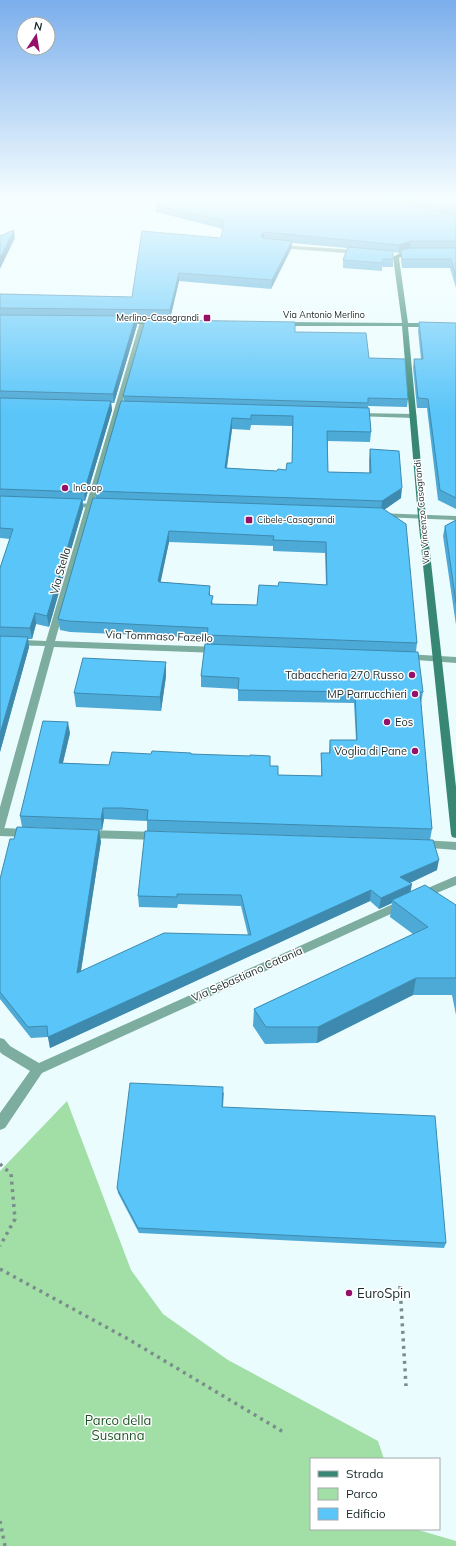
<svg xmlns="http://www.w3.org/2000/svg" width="456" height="1546" font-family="Mulish,sans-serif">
  <rect width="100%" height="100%" fill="#ebfcfe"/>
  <path fill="#a2dfa6" d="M 67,1101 L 131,1270 L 163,1314 L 228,1360 L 378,1441 L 384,1459 L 311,1459 L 311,1529 L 415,1529 L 456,1541 L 456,1546 L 0,1546 L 0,1171 Z"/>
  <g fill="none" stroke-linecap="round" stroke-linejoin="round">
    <path stroke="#7b8c8d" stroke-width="3.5" stroke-dasharray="3 4.5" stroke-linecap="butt" d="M 0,1164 L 11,1174 L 15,1219 L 0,1246
      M 0,1269 L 128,1339 L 285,1433
      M 400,1286 L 406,1386
      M 0,1521 L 5,1546"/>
    <path fill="#7cad9f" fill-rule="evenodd" d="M 277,245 L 358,250 L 361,252 L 358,254 L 279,248 L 277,247 Z
      M 140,322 L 145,323 L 55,641 L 218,647 L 222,650 L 218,653 L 54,647 L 5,826 L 4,829 L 0,830 L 0,807 L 45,646 L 0,645 L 0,639 L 46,641 Z
      M 356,413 L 414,414 L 417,416 L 414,418 L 354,416 L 354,414 Z
      M 406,654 L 456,657 L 456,663 L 403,659 L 402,657 L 403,655 Z
      M 456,876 L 456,885 L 420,900 L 416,899 L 414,896 L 416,893 Z
      M 402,900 L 406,901 L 408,904 L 406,907 L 42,1073 L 5,1128 L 0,1130 L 0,1113 L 30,1071 L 2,1054 L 0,1052 L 0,1038 L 4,1039 L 10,1046 L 39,1063 Z"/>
    <path fill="#7cad9f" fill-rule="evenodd" d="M 67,503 L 104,504 L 108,506 L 104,508 L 70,507 L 66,505 Z
      M 377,513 L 456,516 L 456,520 L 380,517 L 376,515 Z
      M 0,828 L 30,829 L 34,830 L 35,833 L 34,836 L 30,837 L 0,836 Z
      M 88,830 L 158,832 L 162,833 L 163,836 L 162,839 L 158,840 L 88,838 L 84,837 L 83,834 L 84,831 Z
      M 422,840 L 456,842 L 456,850 L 418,847 L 417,844 L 418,841 Z"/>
    <path fill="#378774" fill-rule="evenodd" d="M 414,251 L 417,253 L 416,254 L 403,256 L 399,258 L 408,323 L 456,323 L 456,327 L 408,327 L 426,517 L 456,787 L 456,838 L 452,837 L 451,834 L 418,517 L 402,326 L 282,326 L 279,324 L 282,322 L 402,323 L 393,257 L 400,253 Z
      M 124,320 L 158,321 L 161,323 L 158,325 L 122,323 L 121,322 Z"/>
  </g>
  <path fill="#4da9d6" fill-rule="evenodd" d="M 164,198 L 456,198 L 456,288 L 450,268 L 402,268 L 401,260 L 401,252 L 399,253 L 393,252 L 393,267 L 382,267 L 382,271 L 343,268 L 343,260 L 347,248 L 292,243 L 291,249 L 271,289 L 179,281 L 170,319 L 168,319 L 169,320 L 295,332 L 369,358 L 408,399 L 407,407 L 368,406 L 371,432 L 370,442 L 328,441 L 328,472 L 369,473 L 369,460 L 370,449 L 401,498 L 384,510 L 417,643 L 416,652 L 423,692 L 421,703 L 432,829 L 430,840 L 147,831 L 147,821 L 123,820 L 104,819 L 102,830 L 22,827 L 20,816 L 70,733 L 63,763 L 109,765 L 151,754 L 192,754 L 270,766 L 278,775 L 321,776 L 321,753 L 329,753 L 330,740 L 356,740 L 354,703 L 238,701 L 238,689 L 201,687 L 201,676 L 207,644 L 207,638 L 70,632 L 60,630 L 58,619 L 96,498 L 95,491 L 124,401 L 123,396 L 145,318 L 137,318 L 137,325 L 114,403 L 111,403 L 112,410 L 85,501 L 83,501 L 83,508 L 49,627 L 36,624 L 32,639 L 28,639 L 29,647 L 0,752 L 0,568 L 10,539 L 0,538 L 0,294 L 132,297 L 221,238 L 223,229 L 156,212 L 156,205 ZM 251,425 L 292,426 L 292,463 L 286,470 L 277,471 L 227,468 L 232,429 L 250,430 ZM 169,542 L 273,546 L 273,551 L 325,553 L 326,585 L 278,586 L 257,605 L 213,604 L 210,596 L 210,586 L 160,582 Z
    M 419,322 L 456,323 L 456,509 L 438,500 L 427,408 L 417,408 L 413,368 L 414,359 L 421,359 L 418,331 Z
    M 456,520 L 456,625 L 443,536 L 445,526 Z
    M 166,676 L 161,711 L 76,707 L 74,693 Z
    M 101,841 L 81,971 L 248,935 L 241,906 L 178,904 L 177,908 L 139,907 L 138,896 L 437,870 L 410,883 L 410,892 L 456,905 L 456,1015 L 452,995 L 413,995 L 317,1043 L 265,1044 L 253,1026 L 254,1009 L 413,934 L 390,917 L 392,903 L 379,909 L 370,901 L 50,1048 L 48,1037 L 31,1038 L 0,999 L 0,879 Z
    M 224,1092 L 223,1107 L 446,1243 L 444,1248 L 139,1233 L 118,1193 L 117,1188 Z"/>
  <path fill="#3e8aae" d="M 14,230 L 15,238 L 0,269 L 0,258 Z
    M 264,232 L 264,241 L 260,243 L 261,235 Z
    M 292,241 L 291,249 L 271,289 L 272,280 Z
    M 411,241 L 410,250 L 399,253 L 399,245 Z
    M 179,273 L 179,281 L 170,319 L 170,310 Z
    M 136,316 L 137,325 L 114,403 L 113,394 Z
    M 111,401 L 112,410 L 85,501 L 84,492 Z
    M 232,418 L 232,429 L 225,479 L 225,468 Z
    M 402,488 L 401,498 L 381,512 L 382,501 Z
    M 82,499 L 83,508 L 49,627 L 47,616 Z
    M 169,531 L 169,542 L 160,585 L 158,581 Z
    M 35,613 L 36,624 L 32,639 L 30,628 Z
    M 28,637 L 29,647 L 0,752 L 0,734 Z
    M 166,662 L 166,676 L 161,711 L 160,697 Z
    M 68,722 L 70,733 L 60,774 L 59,763 Z
    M 103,808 L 104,819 L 102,830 L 101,819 Z
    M 99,830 L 101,841 L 79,983 L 77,973 Z
    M 439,860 L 437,870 L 399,888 L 400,877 Z
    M 412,884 L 410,895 L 392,900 L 392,903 L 379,909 L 381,898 Z
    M 371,890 L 370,901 L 50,1048 L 48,1037 Z
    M 416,978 L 413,995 L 317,1043 L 318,1027 Z"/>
  <path fill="#59c5f9" stroke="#3e8aae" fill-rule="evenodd" d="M 164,198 L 382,198 L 456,216 L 456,241 L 411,241 L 399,245 L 264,232 L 261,235 L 262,238 L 292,241 L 272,280 L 179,273 L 170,310 L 0,308 L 0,294 L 132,297 L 142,231 L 221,238 L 224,221 L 156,205 Z
    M 405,198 L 456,198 L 456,209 Z
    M 14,230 L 0,258 L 0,236 Z
    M 348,247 L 393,251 L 393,259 L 383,259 L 382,263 L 343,260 Z
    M 411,248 L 456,248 L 456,276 L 451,259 L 402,259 L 401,252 L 402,250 Z
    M 0,315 L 136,316 L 113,394 L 0,391 Z
    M 146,317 L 168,317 L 168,320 L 295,322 L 295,332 L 366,333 L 369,358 L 405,359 L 408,399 L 368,398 L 368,403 L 123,396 Z
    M 419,322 L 456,323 L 456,498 L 440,490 L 428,399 L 418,398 L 414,359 L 423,359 Z
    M 0,398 L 111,401 L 84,492 L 0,489 Z
    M 121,401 L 369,408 L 371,432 L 327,431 L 328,472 L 371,473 L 370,449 L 399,451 L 402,488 L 382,501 L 95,491 ZM 251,415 L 293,416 L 292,463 L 287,463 L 286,470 L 278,469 L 277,471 L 225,468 L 232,418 L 251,419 Z
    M 0,496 L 82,499 L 47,616 L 35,613 L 30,628 L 0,627 L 0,568 L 13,529 L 0,528 Z
    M 93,498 L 382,508 L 406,524 L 417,643 L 207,635 L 208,628 L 68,621 L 58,619 ZM 169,531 L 274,536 L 273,540 L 326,542 L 327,585 L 279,582 L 278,586 L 259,585 L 257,605 L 211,604 L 213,596 L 209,595 L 210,586 L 159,582 L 159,581 L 158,581 Z
    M 456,520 L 456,603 L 445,526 Z
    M 0,636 L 28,637 L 0,734 Z
    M 205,644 L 418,652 L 423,692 L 420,692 L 432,829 L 147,820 L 148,810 L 122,808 L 103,808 L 101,819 L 20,816 L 43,721 L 68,722 L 59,763 L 109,765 L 112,752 L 151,754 L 152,751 L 191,753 L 191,754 L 250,756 L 250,755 L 270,756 L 270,766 L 278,766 L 278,775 L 322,776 L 321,753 L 330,753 L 330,740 L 357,740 L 355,692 L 238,690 L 239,678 L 201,676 Z
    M 83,658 L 166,662 L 160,697 L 74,693 Z
    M 17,827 L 99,830 L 77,973 L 164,933 L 251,935 L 241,895 L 177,894 L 177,897 L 138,896 L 145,831 L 433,840 L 439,860 L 400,877 L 412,884 L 381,898 L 371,890 L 48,1037 L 47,1026 L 28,1027 L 0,992 L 0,879 L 10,839 L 14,839 Z
    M 425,885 L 456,905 L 456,978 L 416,978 L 318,1027 L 266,1027 L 254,1009 L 428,927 L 392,900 Z
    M 130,1083 L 223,1087 L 222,1107 L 435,1116 L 446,1243 L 138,1228 L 117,1188 Z"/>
  <linearGradient id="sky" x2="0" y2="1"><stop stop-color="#7baeec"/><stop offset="0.48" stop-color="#f6feff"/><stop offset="1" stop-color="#f6feff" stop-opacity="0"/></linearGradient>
  <rect width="456" height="414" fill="url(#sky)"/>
  <g fill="#941069" stroke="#fff" stroke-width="1.5">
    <rect x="203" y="314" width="8" height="8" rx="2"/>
    <circle cx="65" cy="488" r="4"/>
    <rect x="245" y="516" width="8" height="8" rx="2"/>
    <circle cx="412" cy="675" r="4"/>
    <circle cx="415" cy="694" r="4"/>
    <circle cx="387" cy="722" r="4"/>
    <circle cx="415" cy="751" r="4"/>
    <circle cx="349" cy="1293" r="4"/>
  </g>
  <g text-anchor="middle" stroke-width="3" stroke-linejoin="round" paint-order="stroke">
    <g font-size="9" fill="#172829" stroke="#fff">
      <text x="324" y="318">Via Antonio Merlino</text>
      <text transform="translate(422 512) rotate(-95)" y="3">Via Vincenzo Casagrandi</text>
    </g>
    <g font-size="9" fill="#172829" stroke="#fff" text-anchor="start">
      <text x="199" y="321" text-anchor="end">Merlino-Casagrandi</text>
      <text x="73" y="491">InCoop</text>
      <text x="257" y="523">Cibele-Casagrandi</text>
    </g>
    <g font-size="11" fill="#172829" stroke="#fff">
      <text transform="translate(60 571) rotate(-74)" y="4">Via Stella</text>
      <text transform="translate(159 636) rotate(2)" y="4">Via Tommaso Fazello</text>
      <text transform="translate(247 974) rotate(-24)" y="4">Via Sebastiano Catania</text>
    </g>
    <g font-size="11" fill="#172829" stroke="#fff" text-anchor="end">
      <text x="404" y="679">Tabaccheria 270 Russo</text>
      <text x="407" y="698">MP Parrucchieri</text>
      <text x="395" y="726" text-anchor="start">Eos</text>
      <text x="407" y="755">Voglia di Pane</text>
    </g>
    <g font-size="13" fill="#172829" stroke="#fff" text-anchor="start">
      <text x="357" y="1298">EuroSpin</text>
    </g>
    <g font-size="13" fill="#1e5326" stroke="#fff">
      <text x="118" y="1425">Parco della<tspan x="118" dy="15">Susanna</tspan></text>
    </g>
  </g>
  <rect x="310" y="1458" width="130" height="72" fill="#ffffff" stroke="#a2a9a9"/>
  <rect x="318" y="1471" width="20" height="6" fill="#378774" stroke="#a2a9a9"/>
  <text x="346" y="1478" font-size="12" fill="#172829">Strada</text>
  <rect x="318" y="1488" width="20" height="12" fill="#a2dfa6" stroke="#a2a9a9"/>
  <text x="346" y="1498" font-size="12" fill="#172829">Parco</text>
  <rect x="318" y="1508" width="20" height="12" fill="#59c5f9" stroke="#a2a9a9"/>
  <text x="346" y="1518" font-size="12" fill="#172829">Edificio</text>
  <g transform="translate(36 36) rotate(12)"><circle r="19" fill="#ffffff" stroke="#a2a9a9"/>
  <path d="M0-3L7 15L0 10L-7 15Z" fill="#941069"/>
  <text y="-6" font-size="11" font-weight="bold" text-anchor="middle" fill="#172829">N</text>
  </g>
</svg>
